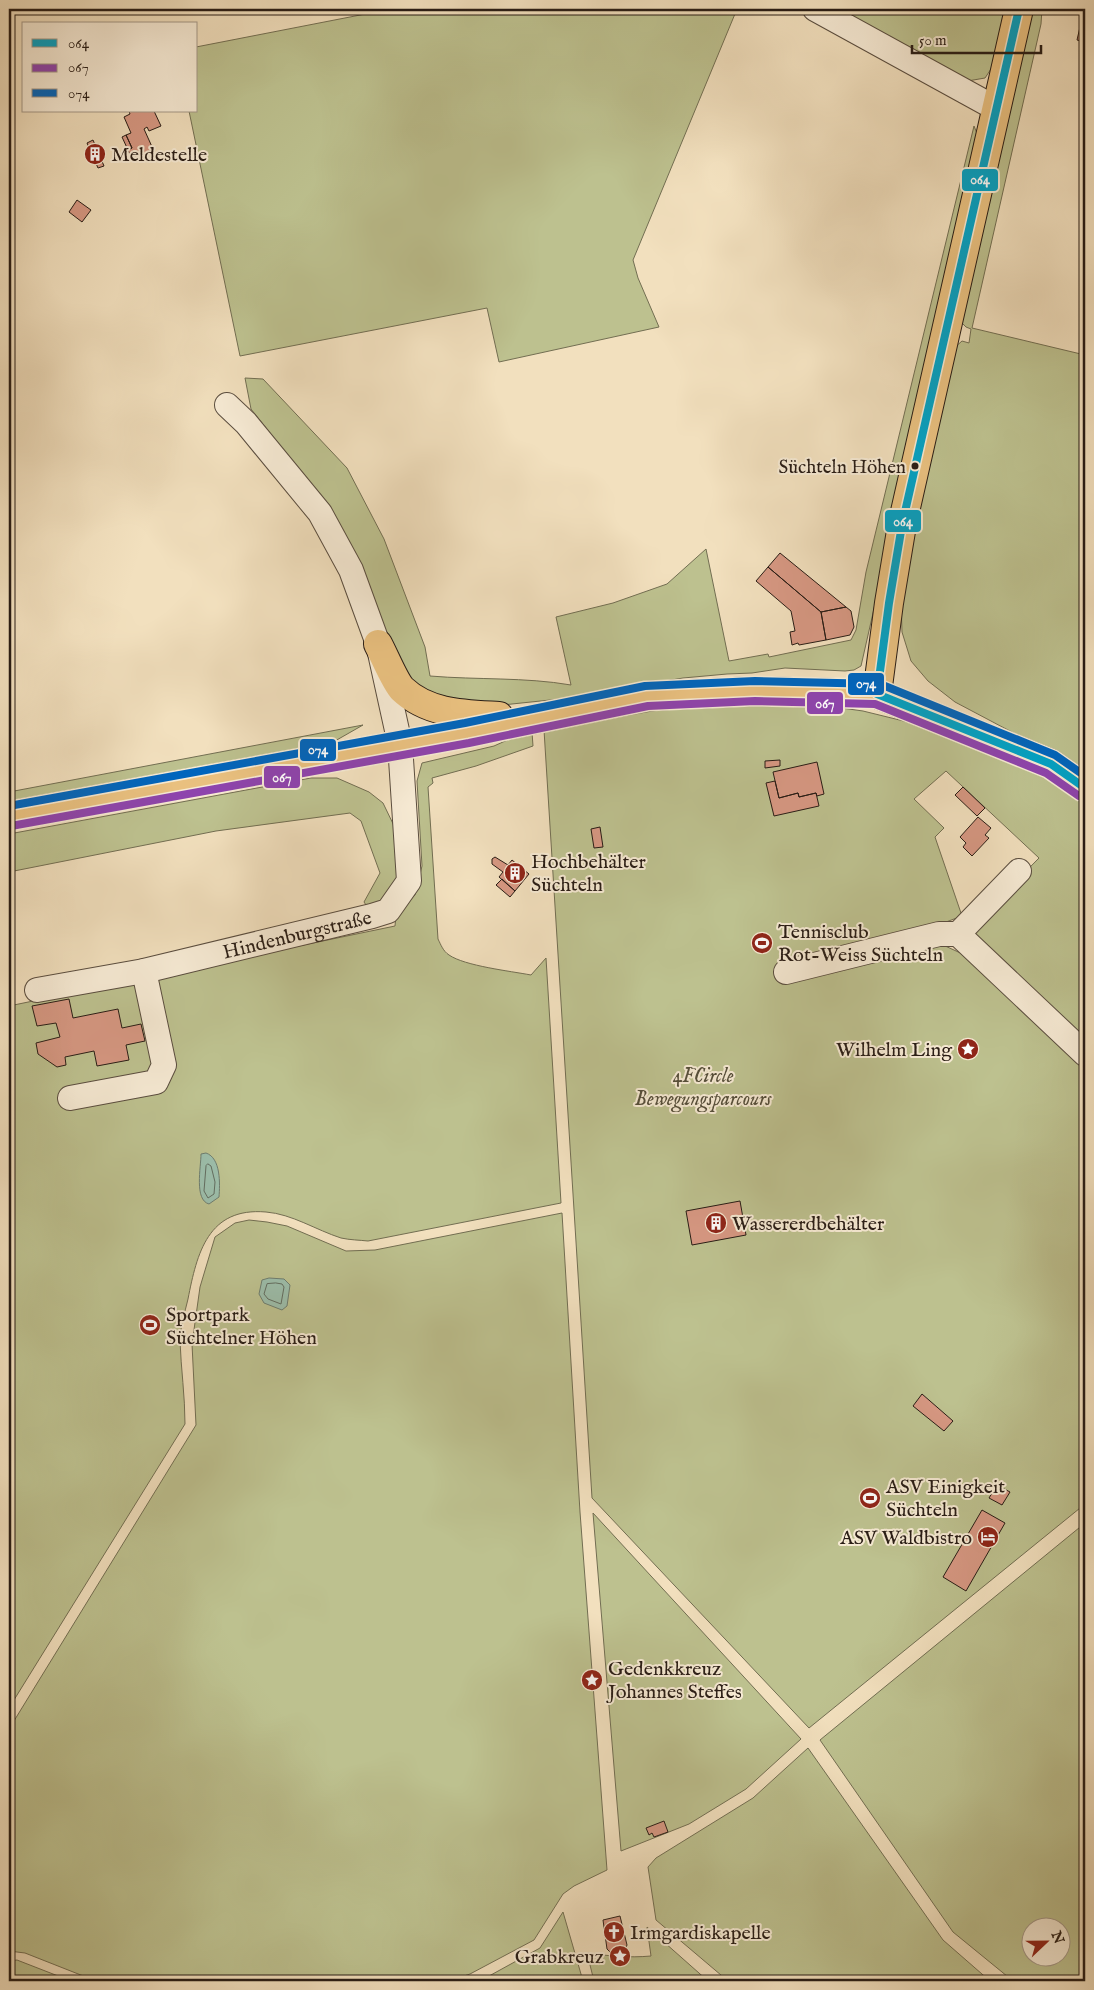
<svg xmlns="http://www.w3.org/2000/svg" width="1094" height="1990" font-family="'IM FELL English',serif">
  <rect width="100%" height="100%" fill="#f2e0be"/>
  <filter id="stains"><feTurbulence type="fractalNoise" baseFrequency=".004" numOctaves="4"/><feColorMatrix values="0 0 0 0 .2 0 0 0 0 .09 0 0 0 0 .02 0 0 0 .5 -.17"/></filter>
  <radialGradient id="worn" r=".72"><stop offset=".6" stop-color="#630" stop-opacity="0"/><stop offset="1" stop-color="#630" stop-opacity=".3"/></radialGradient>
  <path fill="#bdc18f" stroke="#726e52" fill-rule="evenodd" d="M 391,9 L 737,9 L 633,260 L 638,278 L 659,327 L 499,362 L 487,308 L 240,356 L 189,111 L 196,111 L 196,47 Z
    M 823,9 L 1009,9 L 997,60 L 985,78 L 956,83 Z
    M 1031,9 L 1042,9 L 1041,24 L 972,328 L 1085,355 L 1085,773 L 1076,766 L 955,702 L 928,681 L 911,661 L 902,632 L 901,599 L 905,552 L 954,348 L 962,341 L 969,343 L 971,329 L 966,327 L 961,322 Z
    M 974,126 L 980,141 L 861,666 L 854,670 L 845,671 L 785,668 L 752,673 L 727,674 L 683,678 L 569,698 L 474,708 L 457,707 L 403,678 L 326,504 L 251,409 L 245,378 L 263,379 L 347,468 L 384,539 L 425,647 L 430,676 C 477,680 525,677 571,685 L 556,617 L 613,603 L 667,584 L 706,549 L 729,661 L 768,654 L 769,657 L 851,640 L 856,630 L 866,572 Z
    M 709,704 L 820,705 L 863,711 L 928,727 L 1027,766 L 1085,800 L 1085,1046 L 973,936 L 975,923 L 1039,858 L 946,771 L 914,799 L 944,828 L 935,837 L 962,916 L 930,928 L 943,945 L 967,956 L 1085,1061 L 1085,1504 L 809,1728 L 592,1498 L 544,730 L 652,711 Z
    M 363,725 L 328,745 L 9,805 L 9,792 Z
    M 532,732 L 533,746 L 476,766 L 432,778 L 433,783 L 428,787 L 438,939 C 441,945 443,951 449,955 C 465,966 510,971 531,975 L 546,958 L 561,1203 L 368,1241 C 359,1240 350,1240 341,1238 C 316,1230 292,1214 266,1212 C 208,1207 197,1253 188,1299 C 185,1312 180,1327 180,1341 C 181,1369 185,1396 185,1424 L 9,1708 L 9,1006 L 395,926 L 396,915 L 415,895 L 422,866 L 417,781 L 422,763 L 494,746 L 523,733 Z
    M 311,778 L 337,778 L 369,792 L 383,803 L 397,832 L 398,879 L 379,905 L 368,908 L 364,902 L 380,873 L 361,821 L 350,813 L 216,831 L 9,872 L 9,834 Z
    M 562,1213 L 580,1512 L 607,1870 L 574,1886 L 563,1894 L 534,1940 L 470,1974 L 449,1981 L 96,1981 L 25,1953 L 9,1951 L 9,1729 L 196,1425 L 192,1344 L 200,1287 L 215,1237 L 235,1223 L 249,1220 L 267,1222 L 287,1226 L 346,1251 L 375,1250 Z
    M 593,1513 L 801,1739 L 746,1789 L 689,1824 L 621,1851 Z
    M 1085,1523 L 1085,1981 L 1013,1981 L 953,1932 L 820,1740 ZM 1032,1928 L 1062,1928 L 1062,1958 L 1032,1958 Z
    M 808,1748 L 943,1940 L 990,1981 L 728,1981 L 656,1920 L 648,1867 L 656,1858 L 753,1798 Z
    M 563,1912 L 583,1981 L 480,1981 L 540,1948 Z
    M 647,1927 L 708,1981 L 594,1981 L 587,1953 C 609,1956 629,1958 651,1956 Z
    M 17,1960 L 71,1981 L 9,1981 L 9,1961 Z"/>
  <path fill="#9cbeab" stroke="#6e7d6f" d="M 206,1153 C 221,1158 220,1184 219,1197 L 209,1204 C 194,1200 201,1167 201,1154 Z
    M 269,1278 L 284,1279 L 290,1285 L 287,1306 L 282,1310 L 264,1303 L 259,1294 L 262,1280 Z"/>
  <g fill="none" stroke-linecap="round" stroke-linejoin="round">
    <path stroke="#626d60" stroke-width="1" d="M 208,1164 L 211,1166 L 215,1182 L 214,1194 L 208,1198 L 204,1191 L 206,1166 Z
      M 276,1283 L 282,1284 L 284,1287 L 281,1304 L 268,1299 L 264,1294 L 267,1284 Z"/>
  </g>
  <path fill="#d79883" stroke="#281c15" d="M 1083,14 L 1085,14 L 1085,42 L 1077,40 Z
    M 129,111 L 154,111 L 161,126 L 149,131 L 147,127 L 144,129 L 153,149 L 145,153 L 146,156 L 133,162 L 128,150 L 132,148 L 126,135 L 131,133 L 124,117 L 130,114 Z
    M 126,135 L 132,148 L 128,150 L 122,137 Z
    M 93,140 L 104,166 L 98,168 L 87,143 Z
    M 77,200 L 91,210 L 82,222 L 69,212 Z
    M 780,553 L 846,607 L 821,612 L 768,567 Z
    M 768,567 L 821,612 L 826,640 L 799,645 L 798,643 L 792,645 L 790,632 L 795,631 L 791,611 L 756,581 Z
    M 846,607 L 851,611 L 854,627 L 850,635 L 826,640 L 821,612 Z
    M 780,760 L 780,766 L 765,768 L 765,761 Z
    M 817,762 L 824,794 L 817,796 L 816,793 L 799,797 L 798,793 L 779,798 L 773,772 Z
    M 775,781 L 779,798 L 798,793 L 799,797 L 816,793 L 819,806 L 774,816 L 766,783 Z
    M 963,787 L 985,808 L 977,816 L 955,795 Z
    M 978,817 L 991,828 L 985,835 L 989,838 L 972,856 L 963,847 L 966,843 L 960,837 Z
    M 600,827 L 603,847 L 594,848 L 591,829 Z
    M 495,857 L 508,865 L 512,860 L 529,874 L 515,891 L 499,877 L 503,872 L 492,864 L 492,859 Z
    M 502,879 L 515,891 L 510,897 L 496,885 Z
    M 69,999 L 73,1018 L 118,1009 L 122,1028 L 141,1024 L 145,1041 L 126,1045 L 129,1060 L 97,1066 L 94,1051 L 65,1057 L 66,1065 L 57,1067 L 38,1054 L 36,1043 L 60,1037 L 56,1023 L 37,1026 L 32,1006 Z
    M 740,1201 L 746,1235 L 692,1245 L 686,1211 Z
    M 922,1394 L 953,1421 L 944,1431 L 913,1406 Z
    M 997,1485 L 1010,1492 L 1002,1505 L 989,1498 Z
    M 982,1510 L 1005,1523 L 966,1591 L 943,1577 Z
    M 664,1821 L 668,1832 L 654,1837 L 652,1833 L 649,1835 L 646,1828 Z
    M 620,1916 L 627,1945 L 623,1955 L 615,1957 L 607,1949 L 603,1920 Z"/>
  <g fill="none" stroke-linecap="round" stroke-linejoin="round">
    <g stroke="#5a4d3f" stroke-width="26">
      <g id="minor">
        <path d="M 815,9 L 997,109"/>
        <path d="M 958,934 L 1019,871"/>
        <path d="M 786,972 L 939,934 L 958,934 L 1085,1054"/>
        <path id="s1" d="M 37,990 L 144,971 L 372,916 L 388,911 L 409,881 L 400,744 L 378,644 L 351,570 L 320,513 L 246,423 L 227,405"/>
        <path d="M 70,1098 L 156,1082 L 164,1065 L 144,971"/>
      </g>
    </g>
    <g stroke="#281c15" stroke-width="30">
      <path id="major" d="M 378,644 C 384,655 395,682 402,689 C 428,714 465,714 499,716
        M 877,694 L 889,603 L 902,525 L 1019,9
        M 9,816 L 467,733 L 647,696 L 755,691 L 877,694 L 1051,764 L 1085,788"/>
    </g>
    <use href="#minor" stroke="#f7ebd5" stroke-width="24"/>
    <use href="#major" stroke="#e9c07f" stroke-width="28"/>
    <g stroke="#f7ebd5" stroke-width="11">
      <path id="bus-1" d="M 877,694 L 889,603 L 902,525 L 1019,9
        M 877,694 L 1051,764 L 1085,788"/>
    </g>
    <g stroke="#f7ebd5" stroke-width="11">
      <path id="bus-2" d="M 11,826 L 469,743 L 648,706 L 755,701 L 875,704 L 1046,773 L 1079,796"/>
    </g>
    <g stroke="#f7ebd5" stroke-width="11">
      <path id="bus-3" d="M 9,806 L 465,723 L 645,686 L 755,681 L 880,684 L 1055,755 L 1085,776"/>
    </g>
    <use href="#bus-1" stroke="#02a2c5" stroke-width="8"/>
    <use href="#bus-2" stroke="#8e44ad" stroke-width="8"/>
    <use href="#bus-3" stroke="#0065bd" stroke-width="8"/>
  </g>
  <defs>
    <g id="building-disc" transform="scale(1.125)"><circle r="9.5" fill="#8f2418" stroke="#f7ebd5"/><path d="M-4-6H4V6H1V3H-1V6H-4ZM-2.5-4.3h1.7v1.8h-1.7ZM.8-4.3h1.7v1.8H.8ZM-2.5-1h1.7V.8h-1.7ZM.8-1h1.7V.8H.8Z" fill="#fff"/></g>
    <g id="stadium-disc" transform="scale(1.125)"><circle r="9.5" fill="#8f2418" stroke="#f7ebd5"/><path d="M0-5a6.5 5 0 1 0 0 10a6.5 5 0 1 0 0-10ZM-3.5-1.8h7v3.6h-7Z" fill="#fff"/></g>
    <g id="sight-disc" transform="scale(1.125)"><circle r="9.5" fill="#8f2418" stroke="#f7ebd5"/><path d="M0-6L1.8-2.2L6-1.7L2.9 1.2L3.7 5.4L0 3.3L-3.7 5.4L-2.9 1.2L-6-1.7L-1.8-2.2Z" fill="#fff"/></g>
    <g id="hotel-disc" transform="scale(1.125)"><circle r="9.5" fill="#8f2418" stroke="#f7ebd5"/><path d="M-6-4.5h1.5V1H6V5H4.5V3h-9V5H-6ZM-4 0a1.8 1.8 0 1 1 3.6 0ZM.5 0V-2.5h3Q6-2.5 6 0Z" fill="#fff"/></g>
    <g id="church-disc" transform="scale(1.125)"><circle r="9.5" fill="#8f2418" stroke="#f7ebd5"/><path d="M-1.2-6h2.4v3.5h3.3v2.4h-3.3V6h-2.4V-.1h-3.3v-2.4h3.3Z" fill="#fff"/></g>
  </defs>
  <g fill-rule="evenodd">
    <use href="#building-disc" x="95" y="154"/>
    <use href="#building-disc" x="515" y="873"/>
    <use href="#stadium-disc" x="762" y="943"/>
    <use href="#sight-disc" x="968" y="1049"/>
    <use href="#building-disc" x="716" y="1223"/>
    <use href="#stadium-disc" x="150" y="1325"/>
    <use href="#stadium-disc" x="870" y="1498"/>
    <use href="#hotel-disc" x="988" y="1537"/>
    <use href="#sight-disc" x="592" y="1680"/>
    <use href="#church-disc" x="614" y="1932"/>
    <use href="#sight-disc" x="620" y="1956"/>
  </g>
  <circle fill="#281c15" stroke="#f7ebd5" stroke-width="2" cx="915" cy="466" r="4.5"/>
  <g text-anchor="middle" stroke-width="4" stroke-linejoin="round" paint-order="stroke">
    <g font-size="19" fill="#281c15" stroke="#f7ebd5" text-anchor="end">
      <text x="906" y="473">Süchteln Höhen</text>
    </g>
    <g font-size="20" fill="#281c15" stroke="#f7ebd5" text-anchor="start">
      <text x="111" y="161">Meldestelle</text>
      <text x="531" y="868">Hochbehälter<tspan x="531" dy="23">Süchteln</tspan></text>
      <text x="778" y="938">Tennisclub<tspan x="778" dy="23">Rot-Weiss Süchteln</tspan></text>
      <text x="952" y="1056" text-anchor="end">Wilhelm Ling</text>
      <text x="732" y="1230">Wassererdbehälter</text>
      <text x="166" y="1321">Sportpark<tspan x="166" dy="23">Süchtelner Höhen</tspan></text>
      <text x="886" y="1493">ASV Einigkeit<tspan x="886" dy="23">Süchteln</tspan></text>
      <text x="972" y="1544" text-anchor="end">ASV Waldbistro</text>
      <text x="608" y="1675">Gedenkkreuz<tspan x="608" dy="23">Johannes Steffes</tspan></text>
      <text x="630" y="1939">Irmgardiskapelle</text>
      <text x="604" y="1963" text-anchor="end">Grabkreuz</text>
    </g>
    <g font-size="20" fill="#281c15" stroke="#f7ebd5">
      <text dy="7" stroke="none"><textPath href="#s1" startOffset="266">Hindenburgstraße</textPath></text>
    </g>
    <g font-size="20" font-style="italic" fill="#554e3a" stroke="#f7ebd5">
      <text x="703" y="1082">4FCircle<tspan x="703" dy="23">Bewegungsparcours</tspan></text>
    </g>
  </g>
  <g stroke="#f7ebd5" stroke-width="2">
    <rect x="961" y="168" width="38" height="24" rx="5" fill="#02a2c5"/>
    <rect x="884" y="509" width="38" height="24" rx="5" fill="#02a2c5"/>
    <rect x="847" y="672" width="38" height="24" rx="5" fill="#0065bd"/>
    <rect x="806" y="691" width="38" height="24" rx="5" fill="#8e44ad"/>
    <rect x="299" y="738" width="38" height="24" rx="5" fill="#0065bd"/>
    <rect x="263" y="765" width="38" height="24" rx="5" fill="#8e44ad"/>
  </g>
  <g font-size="14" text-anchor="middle" font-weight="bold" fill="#fff">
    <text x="980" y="184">064</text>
    <text x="903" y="526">064</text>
    <text x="866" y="688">074</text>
    <text x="825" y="708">067</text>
    <text x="318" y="754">074</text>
    <text x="282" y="782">067</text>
  </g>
  <rect width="1094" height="1990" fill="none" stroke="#f2e0be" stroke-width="30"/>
  <rect x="10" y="10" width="1074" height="1970" fill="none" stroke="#281c15" stroke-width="2.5"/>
  <rect x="15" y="15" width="1064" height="1960" fill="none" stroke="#281c15"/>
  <rect x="22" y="22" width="175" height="90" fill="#f7ebd5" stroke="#a49888"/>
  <rect x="32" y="39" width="25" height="8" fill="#02a2c5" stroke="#a49888"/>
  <text x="68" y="48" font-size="15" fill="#281c15">064</text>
  <rect x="32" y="64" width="25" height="8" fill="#8e44ad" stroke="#a49888"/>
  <text x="68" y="72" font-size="15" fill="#281c15">067</text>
  <rect x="32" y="89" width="25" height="8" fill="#0065bd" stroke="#a49888"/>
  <text x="68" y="98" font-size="15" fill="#281c15">074</text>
  <g transform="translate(1046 1942) rotate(68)"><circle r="24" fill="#f7ebd5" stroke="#a49888"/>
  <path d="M0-4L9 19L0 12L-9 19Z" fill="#8f2418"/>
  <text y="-8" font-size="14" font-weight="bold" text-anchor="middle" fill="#281c15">N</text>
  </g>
  <path d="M912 45v8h129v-8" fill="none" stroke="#281c15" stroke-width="2.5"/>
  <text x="919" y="45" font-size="15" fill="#281c15" stroke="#f7ebd5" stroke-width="4" paint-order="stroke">50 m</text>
  <rect width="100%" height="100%" filter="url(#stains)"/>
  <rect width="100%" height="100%" fill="url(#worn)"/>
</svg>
